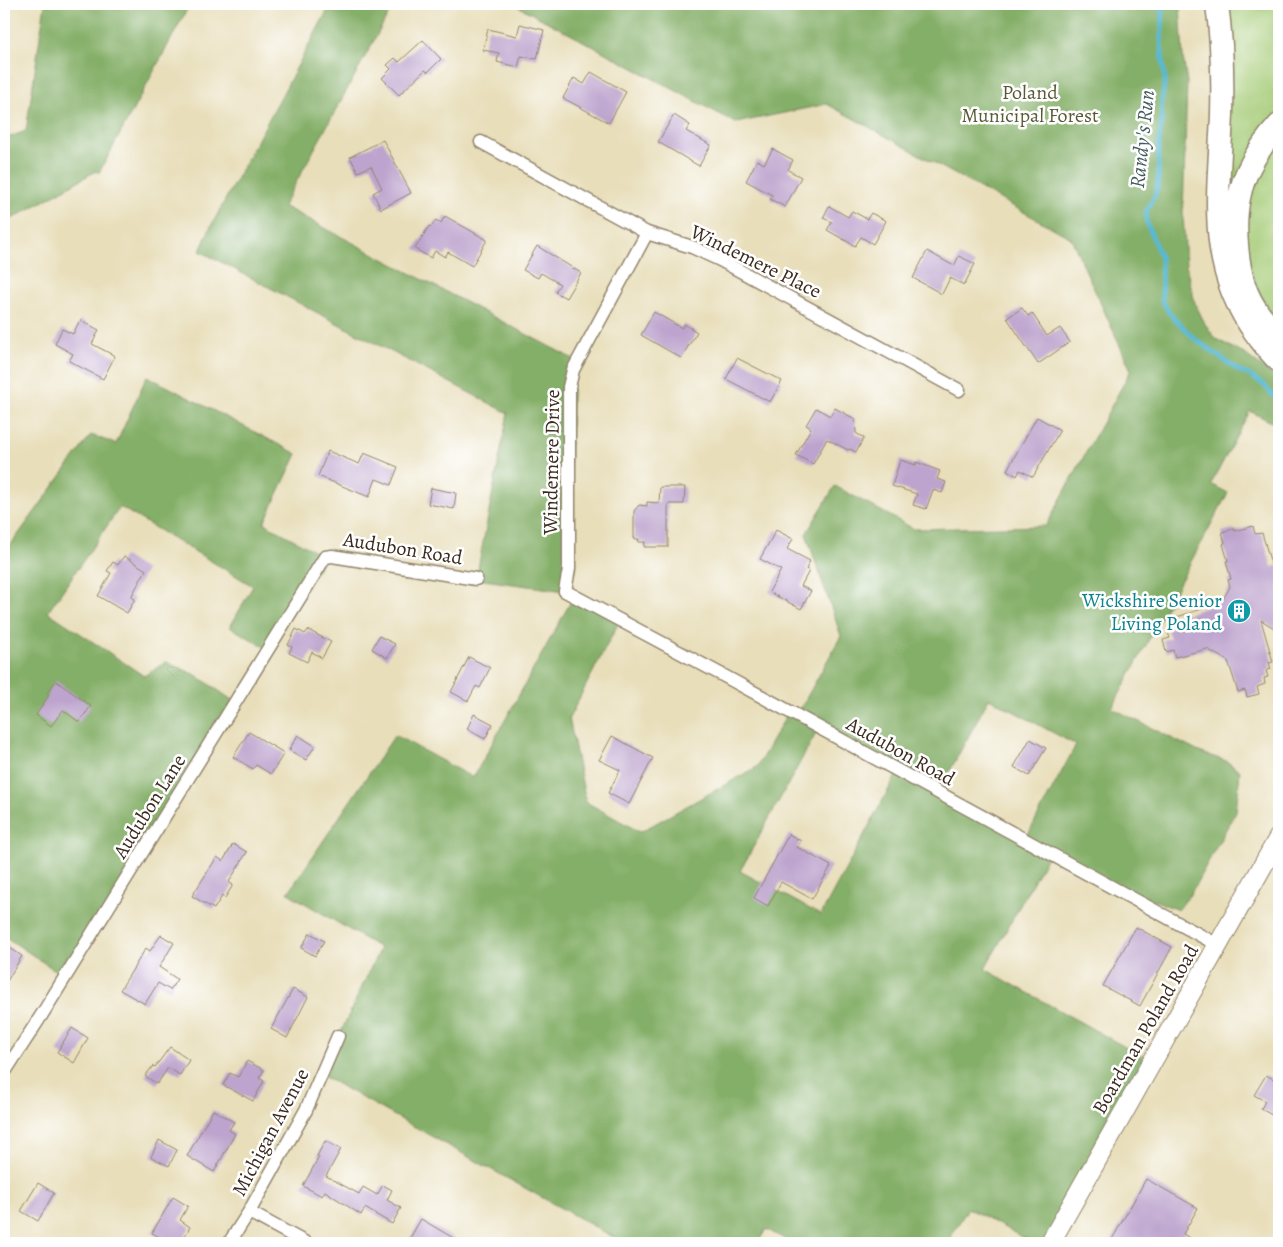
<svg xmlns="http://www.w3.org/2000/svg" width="1283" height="1247" font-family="Alegreya,serif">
  <rect width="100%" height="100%" fill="#fff"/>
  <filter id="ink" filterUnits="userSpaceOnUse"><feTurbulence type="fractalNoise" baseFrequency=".02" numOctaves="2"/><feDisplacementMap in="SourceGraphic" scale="10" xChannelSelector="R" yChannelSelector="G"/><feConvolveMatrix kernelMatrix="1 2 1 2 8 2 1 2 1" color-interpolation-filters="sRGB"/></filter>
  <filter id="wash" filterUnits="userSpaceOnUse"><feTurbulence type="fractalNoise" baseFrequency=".0096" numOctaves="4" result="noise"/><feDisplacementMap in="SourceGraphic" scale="20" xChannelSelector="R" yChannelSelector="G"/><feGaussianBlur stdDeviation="1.12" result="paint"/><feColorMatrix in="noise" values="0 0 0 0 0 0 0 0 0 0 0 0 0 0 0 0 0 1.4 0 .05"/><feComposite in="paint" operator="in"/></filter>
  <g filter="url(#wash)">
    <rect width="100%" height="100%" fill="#e8deba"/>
    <path fill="#a5cb76" stroke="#707a4a" d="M 1226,4 L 1279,4 L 1279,117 L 1226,202 Z
      M 1279,141 L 1279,323 C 1248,288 1236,228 1254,184 C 1260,168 1269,155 1279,141 Z"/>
    <path fill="#84af67" stroke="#606c42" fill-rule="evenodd" d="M 45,4 L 190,4 L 99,173 L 96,171 L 10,220 L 4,232 L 4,139 L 26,131 Z
      M 331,4 L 394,4 L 283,206 L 577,361 L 573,370 L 565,591 L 476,579 L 508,413 L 200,251 L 210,228 Z
      M 514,4 L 1180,4 L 1183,57 L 1187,82 L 1183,214 L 1186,266 L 1195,303 L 1205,324 L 1216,339 L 1246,355 L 1279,380 L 1279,426 L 1250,411 L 1211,484 L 1228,493 L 1112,708 L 1199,752 L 1226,761 L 1240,771 L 1236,811 L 1191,893 L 1178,910 L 1074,867 L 1049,853 L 985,969 L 1152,1062 L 1050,1243 L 1033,1243 L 968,1208 L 947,1243 L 792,1243 L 766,1229 L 758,1243 L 624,1243 L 321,1075 L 380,948 L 288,893 L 395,735 L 473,778 L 574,596 L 620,620 L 569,718 L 586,802 L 640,832 L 757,767 L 789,711 L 797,715 L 841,636 L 806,534 L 835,486 L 914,529 L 1046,526 L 1131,370 L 1071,238 L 827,104 L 736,123 ZM 989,698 L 1076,745 L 1025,840 L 938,793 ZM 819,728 L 898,772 L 821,915 L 740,871 Z
      M 147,376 L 297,454 L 264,523 L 325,557 L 268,649 L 230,627 L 253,586 L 120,507 L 48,612 L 144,676 L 166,662 L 196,675 L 235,702 L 65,977 L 4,936 L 4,554 L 91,435 L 116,444 Z"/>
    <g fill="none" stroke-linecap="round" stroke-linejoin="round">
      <path stroke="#56bad5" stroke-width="4.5" d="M 1160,4 L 1163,14 L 1161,43 L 1165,81 L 1161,105 L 1162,118 L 1159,143 L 1158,181 L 1156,193 L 1146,212 L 1146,220 L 1161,259 L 1162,301 L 1170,314 L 1195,339 L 1239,371 L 1249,375 L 1265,386 L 1271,394 L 1279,399"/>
    </g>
    <g id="blocks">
      <path fill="#bda4ce" d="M 520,24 L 544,30 L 537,59 L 521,56 L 518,67 L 497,62 L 499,53 L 483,50 L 488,29 L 517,36 Z
        M 423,40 L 441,59 L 428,72 L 425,70 L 399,95 L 382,78 L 391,69 L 387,65 L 395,58 L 399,62 Z
        M 591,72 L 626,92 L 609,123 L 563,98 L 574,78 L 584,84 Z
        M 674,115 L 690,125 L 686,131 L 711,145 L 699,166 L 658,142 Z
        M 383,140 L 411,193 L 381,209 L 373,193 L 382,188 L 371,166 L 358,172 L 350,157 Z
        M 773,149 L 793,160 L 788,170 L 801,177 L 785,207 L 770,199 L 772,195 L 746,181 L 757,160 L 764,164 Z
        M 829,206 L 848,217 L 852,211 L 867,219 L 871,213 L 886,221 L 873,244 L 861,237 L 855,246 L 827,230 L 832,222 L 823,218 Z
        M 445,216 L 487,240 L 472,266 L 448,252 L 445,257 L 435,251 L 431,258 L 415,249 L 429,226 L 431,227 L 436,220 L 441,223 Z
        M 537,246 L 581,273 L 566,298 L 555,292 L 560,284 L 541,273 L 538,278 L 523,270 Z
        M 927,251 L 954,266 L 959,256 L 975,264 L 964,285 L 950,278 L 942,294 L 913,278 Z
        M 1022,308 L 1028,316 L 1032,313 L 1047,336 L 1060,328 L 1070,342 L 1038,364 L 1007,318 Z
        M 654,312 L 682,328 L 684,324 L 697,332 L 681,358 L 641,335 Z
        M 80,320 L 99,330 L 92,344 L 115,356 L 103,379 L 69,361 L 73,354 L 55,344 L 62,329 L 73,334 Z
        M 737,358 L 782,381 L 770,402 L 726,379 Z
        M 816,408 L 830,416 L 835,408 L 855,419 L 856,433 L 864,438 L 856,452 L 850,449 L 848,450 L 827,439 L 813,464 L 796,455 L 811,428 L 806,425 Z
        M 1037,417 L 1060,430 L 1033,477 L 1020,470 L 1017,476 L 1007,470 Z
        M 328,451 L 359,464 L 364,453 L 398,467 L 391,485 L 376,479 L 369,497 L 318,476 Z
        M 900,460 L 916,465 L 916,462 L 940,471 L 937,479 L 946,482 L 942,493 L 933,490 L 926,509 L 913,505 L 917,494 L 892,486 Z
        M 660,487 L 685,487 L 684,504 L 668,504 L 668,547 L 644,547 L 645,542 L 638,542 L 639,539 L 634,539 L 634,511 L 639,505 L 647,506 L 647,502 L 659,503 Z
        M 431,488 L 456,493 L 454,509 L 428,504 Z
        M 1253,526 L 1255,534 L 1262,533 L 1272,567 L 1279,565 L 1279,631 L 1261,620 L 1273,662 L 1269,663 L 1271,669 L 1266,671 L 1268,677 L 1264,678 L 1265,684 L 1257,687 L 1259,694 L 1247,697 L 1245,690 L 1238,692 L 1228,661 L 1207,649 L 1175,657 L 1173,650 L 1166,652 L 1163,640 L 1170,638 L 1167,630 L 1173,628 L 1172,624 L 1178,621 L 1177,617 L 1217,604 L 1216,601 L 1223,599 L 1230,587 L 1228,580 L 1231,579 L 1226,561 L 1228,561 L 1223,544 L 1225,543 L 1222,532 L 1234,529 L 1235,531 Z
        M 776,530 L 793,539 L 787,549 L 810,561 L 806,569 L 809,571 L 801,586 L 811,591 L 801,609 L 769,592 L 781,570 L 760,559 Z
        M 124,556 L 146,570 L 131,597 L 135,599 L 127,613 L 98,596 L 111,573 L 107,571 L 113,562 L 118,565 Z
        M 296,629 L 305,634 L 308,630 L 331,642 L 322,658 L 312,652 L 307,662 L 289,653 L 292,647 L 288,645 Z
        M 379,636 L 395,644 L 387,658 L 372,649 Z
        M 469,657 L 490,668 L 480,688 L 476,686 L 468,701 L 451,692 Z
        M 56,681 L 91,706 L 79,722 L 63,710 L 51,726 L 36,715 L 49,695 L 47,693 Z
        M 474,714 L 493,724 L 485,739 L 467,729 Z
        M 249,732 L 284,753 L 271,774 L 256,765 L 253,769 L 233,757 Z
        M 298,735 L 315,746 L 306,760 L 289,750 Z
        M 612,736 L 653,758 L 629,804 L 608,793 L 620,770 L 599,760 Z
        M 1030,739 L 1046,748 L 1029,776 L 1014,767 Z
        M 789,834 L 801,841 L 797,847 L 831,866 L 812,899 L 781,882 L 768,906 L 754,898 Z
        M 233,844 L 247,852 L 229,882 L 233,885 L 225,898 L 222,896 L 214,909 L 192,896 L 217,857 L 223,861 Z
        M 1136,927 L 1172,947 L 1140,1006 L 1103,986 Z
        M 310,933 L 324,941 L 315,956 L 301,948 Z
        M 161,935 L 174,943 L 159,967 L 177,979 L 170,990 L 158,983 L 145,1004 L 120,990 L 146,948 L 150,951 Z
        M 4,944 L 22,956 L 4,986 Z
        M 293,989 L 308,997 L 287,1038 L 271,1029 Z
        M 72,1028 L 88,1038 L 74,1063 L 57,1052 Z
        M 170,1047 L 189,1060 L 180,1075 L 168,1068 L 157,1084 L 145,1076 L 153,1066 L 155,1067 Z
        M 247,1061 L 264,1070 L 259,1078 L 264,1081 L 253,1101 L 223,1085 L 230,1073 L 238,1077 Z
        M 1266,1075 L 1279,1082 L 1279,1119 L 1261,1109 L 1265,1101 L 1254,1095 Z
        M 213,1110 L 234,1122 L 229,1130 L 235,1134 L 214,1172 L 187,1156 Z
        M 159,1140 L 177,1150 L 169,1166 L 151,1157 Z
        M 325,1141 L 341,1149 L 326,1176 L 359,1194 L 363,1187 L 377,1195 L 383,1185 L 392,1190 L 387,1200 L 401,1208 L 392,1224 L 365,1208 L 361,1215 L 325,1191 L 322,1196 L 303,1186 L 319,1157 L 317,1156 Z
        M 1146,1179 L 1198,1208 L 1183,1234 L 1199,1243 L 1110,1243 Z
        M 38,1183 L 54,1193 L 38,1221 L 21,1211 Z
        M 173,1197 L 188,1206 L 180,1220 L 190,1227 L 181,1243 L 170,1243 L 152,1233 Z
        M 421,1219 L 462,1243 L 407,1243 Z"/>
    </g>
  </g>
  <g filter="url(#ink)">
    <use href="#blocks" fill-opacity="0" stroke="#92846c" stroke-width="1"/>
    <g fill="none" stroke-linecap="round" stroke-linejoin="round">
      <g stroke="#92846c" stroke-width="15">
        <path id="minor" d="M 481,142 L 647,233 L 692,247 L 720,260 L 959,390
          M 647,233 L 573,370 L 569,387 L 569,569 L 565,591 L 726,677 L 1218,945
          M 4,1073 L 41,1016 L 325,557 L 332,556 L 476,579
          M 249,1212 L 306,1243
          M 229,1243 L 249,1212 L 306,1110 L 338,1036"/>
      </g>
      <g stroke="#92846c" stroke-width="21">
        <path id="primary" d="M 1050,1243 L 1279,837"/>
      </g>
      <g stroke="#92846c" stroke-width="25">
        <path id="motorway" d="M 1217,4 C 1222,41 1223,77 1222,114 C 1219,194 1205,267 1257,335 C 1264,344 1270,353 1279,361
          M 1279,125 C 1261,145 1244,171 1239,198 C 1233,226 1237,276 1251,301 C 1258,314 1268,326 1279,337"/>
      </g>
      <use href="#minor" stroke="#fff" stroke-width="12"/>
      <use href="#primary" stroke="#fff" stroke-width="19"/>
      <use href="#motorway" stroke="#fff" stroke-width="22"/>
    </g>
  </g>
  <defs>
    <g id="building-disc" transform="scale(1.25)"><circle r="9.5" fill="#0f9aa8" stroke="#fff"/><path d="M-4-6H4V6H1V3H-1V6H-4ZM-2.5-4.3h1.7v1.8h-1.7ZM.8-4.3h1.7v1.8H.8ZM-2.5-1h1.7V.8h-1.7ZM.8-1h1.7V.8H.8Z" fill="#fff"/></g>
  </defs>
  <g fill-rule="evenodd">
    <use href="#building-disc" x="1239" y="611"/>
  </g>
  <g text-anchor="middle" stroke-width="5" stroke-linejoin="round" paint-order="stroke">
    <g font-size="20" fill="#5b5a38" stroke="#fff">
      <text x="1030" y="99">Poland<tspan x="1030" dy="23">Municipal Forest</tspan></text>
    </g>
    <g font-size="20" fill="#3b2a1e" stroke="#fff">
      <text transform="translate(756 261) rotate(26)" y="7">Windemere Place</text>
      <text transform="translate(551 462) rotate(-89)" y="7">Windemere Drive</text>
      <text transform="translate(403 548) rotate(9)" y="7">Audubon Road</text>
      <text transform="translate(901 751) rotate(29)" y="7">Audubon Road</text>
      <text transform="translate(149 806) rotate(-58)" y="7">Audubon Lane</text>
      <text transform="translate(1145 1029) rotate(-60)" y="7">Boardman Poland Road</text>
      <text transform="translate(270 1132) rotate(-62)" y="7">Michigan Avenue</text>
    </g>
    <g font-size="20" fill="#0d838f" stroke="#fff" text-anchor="end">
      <text x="1222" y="607">Wickshire Senior<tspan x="1222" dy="23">Living Poland</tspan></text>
    </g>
    <g font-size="21" font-style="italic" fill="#445c5e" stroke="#fff">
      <text transform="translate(1142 139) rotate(-84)" y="7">Randy's Run</text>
    </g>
  </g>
  <rect width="1283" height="1247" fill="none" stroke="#fff" stroke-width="20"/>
</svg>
